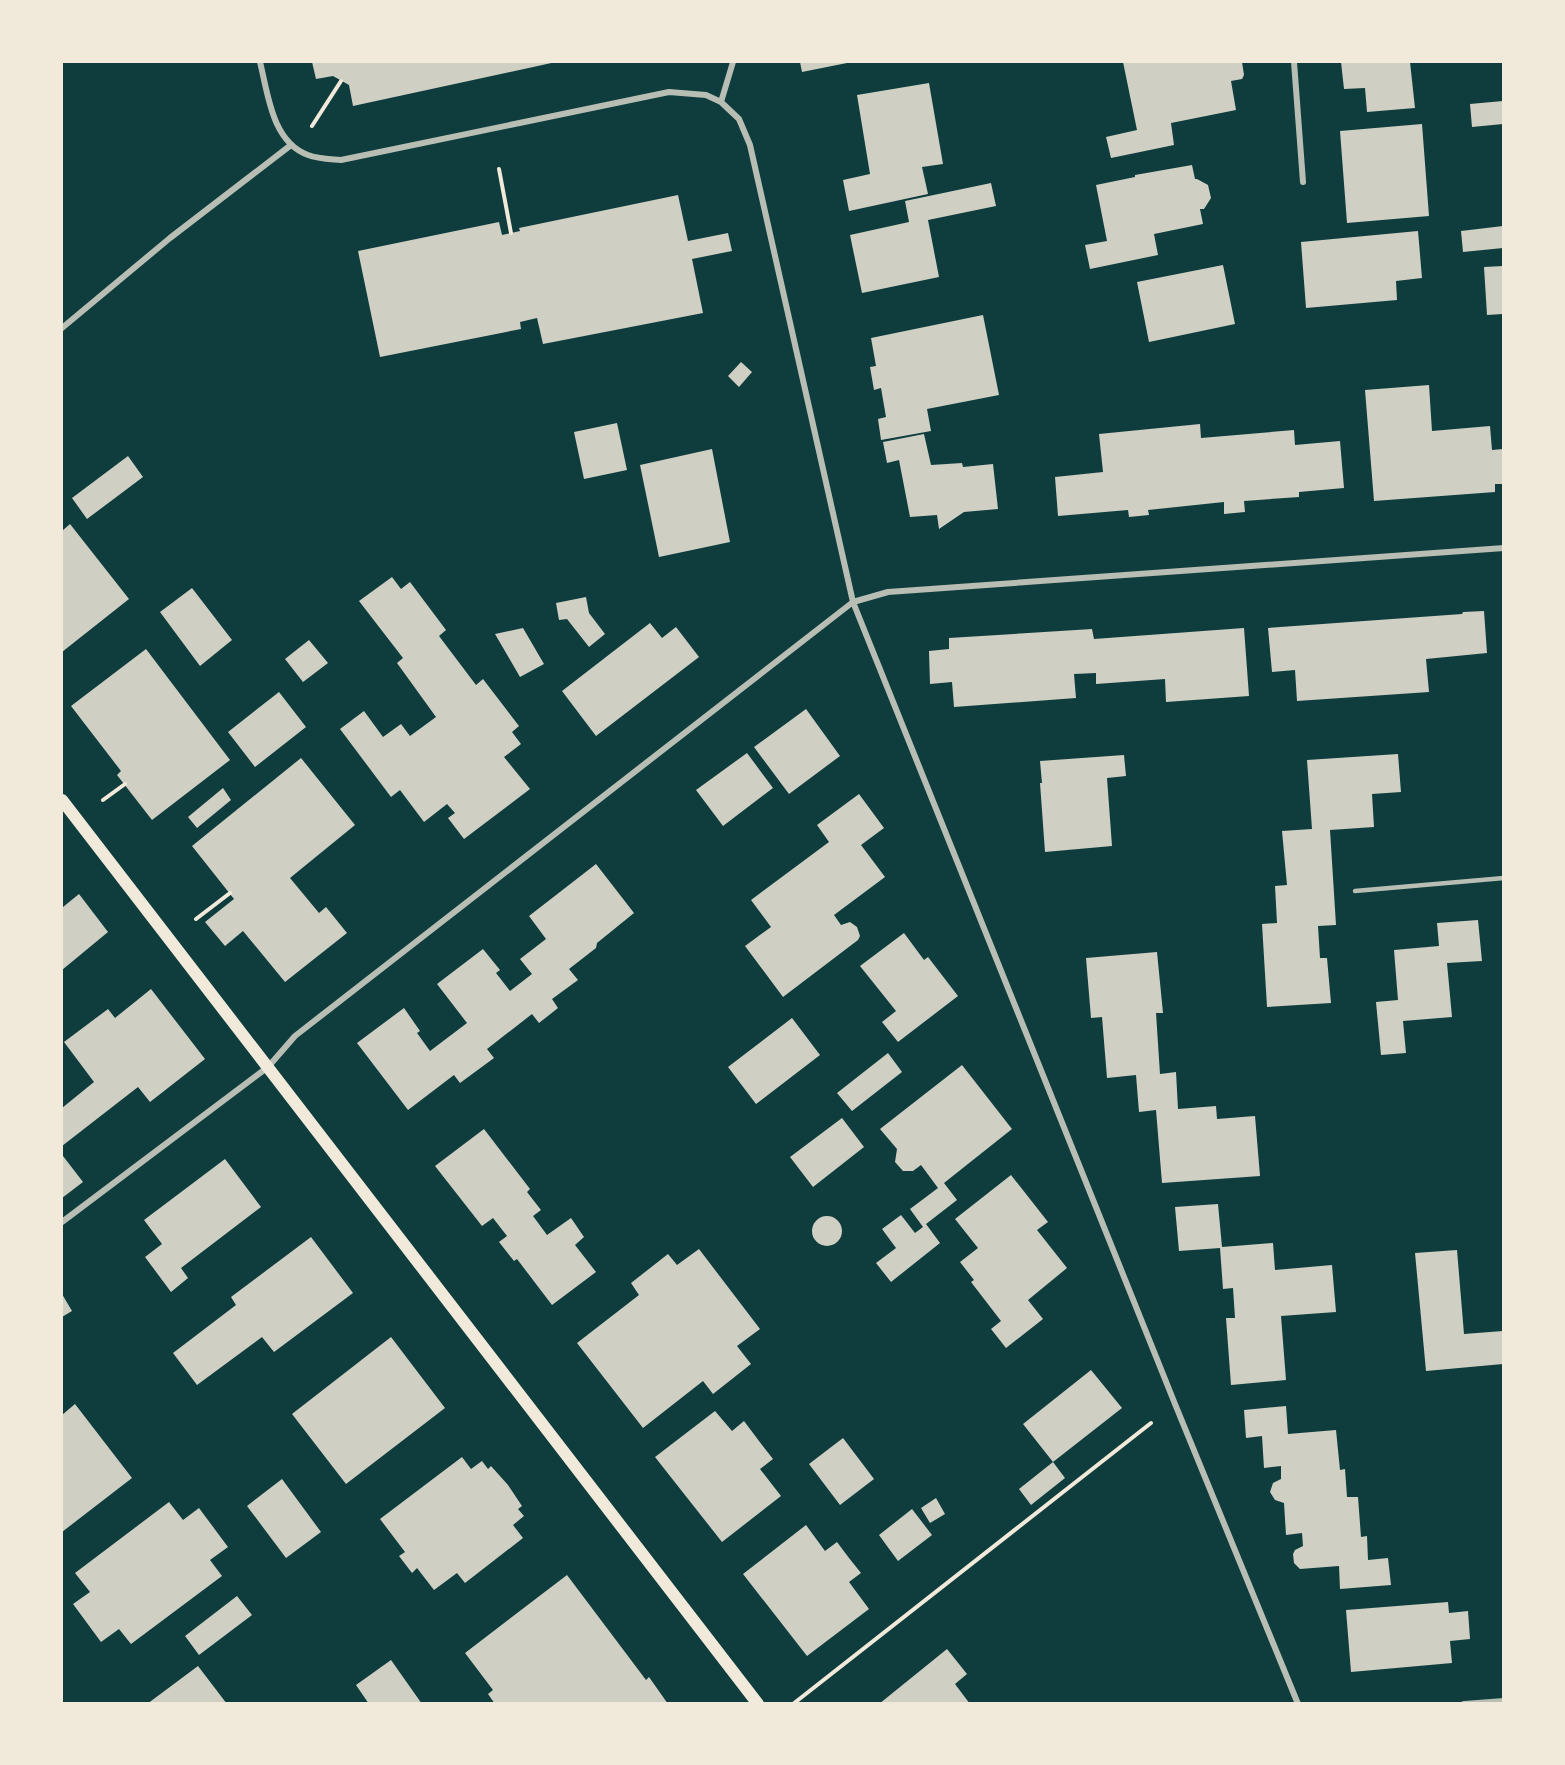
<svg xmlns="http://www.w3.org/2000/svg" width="1565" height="1765" font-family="Arial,sans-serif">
  <rect width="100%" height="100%" fill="#0f3d3e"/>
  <path fill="#cfcfc3" d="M 312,62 L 556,62 L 353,106 L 349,85 L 333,76 L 316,79 Z
    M 800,62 L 847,62 L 847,63 L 802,72 Z
    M 1123,62 L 1242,62 L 1244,75 L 1242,79 L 1231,81 L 1236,110 L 1171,123 L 1174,145 L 1111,158 L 1106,137 L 1137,130 Z
    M 1341,62 L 1410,62 L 1415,108 L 1367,112 L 1365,88 L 1344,89 Z
    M 929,83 L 943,164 L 922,167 L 928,194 L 849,211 L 843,180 L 870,174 L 857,95 Z
    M 1503,101 L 1503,124 L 1472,127 L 1470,104 Z
    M 1422,124 L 1429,216 L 1347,223 L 1340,131 Z
    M 1192,165 L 1195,179 L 1197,179 L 1208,185 L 1211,198 L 1204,209 L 1200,209 L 1203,224 L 1154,234 L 1158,255 L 1090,269 L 1085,245 L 1107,241 L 1096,185 L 1135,177 L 1135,175 Z
    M 991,183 L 996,206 L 928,220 L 939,277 L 862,293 L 850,235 L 909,222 L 905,201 Z
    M 678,195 L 688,241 L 728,233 L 732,251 L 692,259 L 703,313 L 543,344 L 537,318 L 520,322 L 521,329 L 380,357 L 358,251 L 499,222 L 502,235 L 520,231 L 519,228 Z
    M 1503,226 L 1503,248 L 1463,252 L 1461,231 Z
    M 1418,231 L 1422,278 L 1396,281 L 1397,300 L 1306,308 L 1301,242 Z
    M 1223,265 L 1235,324 L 1149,342 L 1137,282 Z
    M 1503,266 L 1503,314 L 1487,315 L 1484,267 Z
    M 983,315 L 999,395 L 927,409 L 931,431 L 881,440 L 878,419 L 886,417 L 881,388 L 874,390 L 870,367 L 876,366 L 871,338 Z
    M 741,362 L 752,372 L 739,387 L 728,376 Z
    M 1429,385 L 1432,431 L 1490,426 L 1492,450 L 1503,449 L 1503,484 L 1495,484 L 1495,492 L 1374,501 L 1365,390 Z
    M 617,423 L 627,470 L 584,479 L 574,432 Z
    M 1200,424 L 1201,438 L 1294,430 L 1295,445 L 1340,441 L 1344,488 L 1299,492 L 1299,497 L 1244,501 L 1245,512 L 1224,514 L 1224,502 L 1148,510 L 1149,515 L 1129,517 L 1128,510 L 1058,516 L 1055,477 L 1103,472 L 1099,434 Z
    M 924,434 L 931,465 L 962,463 L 963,467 L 993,464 L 998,509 L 964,512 L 939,529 L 937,515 L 910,517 L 899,460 L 887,463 L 883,442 Z
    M 712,449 L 730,542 L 659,557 L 640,465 Z
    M 128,456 L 143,477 L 87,519 L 72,498 Z
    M 70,524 L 129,599 L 62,652 L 62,531 Z
    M 392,577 L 401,589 L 410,582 L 446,630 L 439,636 L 476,685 L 483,679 L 519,726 L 512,732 L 521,744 L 504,757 L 530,789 L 464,839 L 448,818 L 455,813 L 447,804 L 424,822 L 400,790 L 391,797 L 340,729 L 364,711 L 383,737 L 401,724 L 410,736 L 436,717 L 397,663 L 403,658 L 359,601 Z
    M 192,588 L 232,640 L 200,666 L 160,612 Z
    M 586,597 L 589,613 L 605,634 L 589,647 L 567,619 L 559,620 L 556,603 Z
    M 1484,611 L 1487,653 L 1426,659 L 1429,692 L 1297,701 L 1295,670 L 1272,672 L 1268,628 L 1462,614 L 1463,612 Z
    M 650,623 L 662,638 L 676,627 L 699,657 L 596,736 L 562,691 Z
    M 523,628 L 544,664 L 520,677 L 495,634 Z
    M 1244,628 L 1249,696 L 1166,702 L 1165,679 L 1096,684 L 1096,673 L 1074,674 L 1076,698 L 954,707 L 952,682 L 930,684 L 929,651 L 949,649 L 949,638 L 1092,629 L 1094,639 Z
    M 309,640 L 328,663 L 303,682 L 285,659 Z
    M 146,649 L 230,760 L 152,820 L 117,775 L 121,771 L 71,706 Z
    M 279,692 L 306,727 L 255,767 L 228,732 Z
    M 806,709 L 840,756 L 789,794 L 754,747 Z
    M 747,753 L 773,788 L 723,826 L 696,790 Z
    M 1398,754 L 1401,792 L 1372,794 L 1374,827 L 1330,830 L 1336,925 L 1318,926 L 1320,958 L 1327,958 L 1331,1003 L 1267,1007 L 1262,924 L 1277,923 L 1275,886 L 1287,885 L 1282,831 L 1312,829 L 1307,760 Z
    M 1124,755 L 1126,776 L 1107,778 L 1112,846 L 1045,852 L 1040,783 L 1042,783 L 1040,761 Z
    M 301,758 L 355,825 L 290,878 L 319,913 L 326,907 L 347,933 L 285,982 L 243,931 L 225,946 L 205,922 L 234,899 L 192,846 Z
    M 223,788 L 231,800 L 197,828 L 188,817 Z
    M 859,794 L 884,828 L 861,845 L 885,877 L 834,915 L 841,925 L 850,922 L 857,927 L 860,936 L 858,940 L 783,997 L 745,946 L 771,927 L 751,900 L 829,842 L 817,825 Z
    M 596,864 L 634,913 L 597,943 L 596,948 L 569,969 L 578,980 L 552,999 L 558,1008 L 539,1023 L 532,1014 L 487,1049 L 494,1058 L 460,1083 L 454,1075 L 408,1110 L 357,1043 L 404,1008 L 420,1031 L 417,1033 L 430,1051 L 434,1048 L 467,1023 L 437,984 L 483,949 L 500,970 L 496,973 L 510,991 L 532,974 L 520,959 L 546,939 L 529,916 Z
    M 79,894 L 108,932 L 62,970 L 62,906 L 63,907 Z
    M 1478,920 L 1482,961 L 1447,963 L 1452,1017 L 1403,1021 L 1406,1053 L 1381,1055 L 1376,1002 L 1398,1000 L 1394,950 L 1439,946 L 1437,923 Z
    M 904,933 L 924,960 L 928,957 L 958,996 L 898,1042 L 882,1022 L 896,1011 L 860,966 Z
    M 1157,952 L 1163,1013 L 1156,1013 L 1160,1074 L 1176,1072 L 1178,1109 L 1216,1106 L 1217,1119 L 1255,1116 L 1260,1176 L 1162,1183 L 1156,1110 L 1139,1112 L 1136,1075 L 1107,1078 L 1102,1017 L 1091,1018 L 1086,958 Z
    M 151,989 L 205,1059 L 150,1102 L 138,1087 L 62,1146 L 62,1108 L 94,1082 L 64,1042 L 108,1009 L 115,1018 Z
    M 792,1018 L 820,1055 L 756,1104 L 728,1067 Z
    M 888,1053 L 902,1072 L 852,1111 L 837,1093 Z
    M 962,1065 L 1012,1129 L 944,1183 L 957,1200 L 926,1224 L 940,1243 L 891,1282 L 876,1263 L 896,1248 L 882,1229 L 901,1215 L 915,1233 L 923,1227 L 910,1209 L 938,1188 L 921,1165 L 913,1171 L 903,1171 L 895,1162 L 897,1149 L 880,1129 Z
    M 842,1118 L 864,1147 L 813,1187 L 790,1157 Z
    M 484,1129 L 530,1189 L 527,1192 L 541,1210 L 533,1216 L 547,1235 L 571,1218 L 584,1237 L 575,1245 L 596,1272 L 552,1305 L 517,1259 L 514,1261 L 499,1242 L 507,1236 L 493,1218 L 482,1226 L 435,1166 Z
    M 63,1156 L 83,1182 L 62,1198 L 62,1157 Z
    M 225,1159 L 261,1207 L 181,1268 L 188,1278 L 171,1292 L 145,1257 L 162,1244 L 144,1220 Z
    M 1011,1175 L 1048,1222 L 1037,1230 L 1067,1268 L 1028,1300 L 1043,1319 L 1006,1348 L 991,1329 L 1001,1321 L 971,1282 L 974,1280 L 960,1262 L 978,1248 L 955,1219 Z
    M 1218,1204 L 1222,1247 L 1273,1243 L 1275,1270 L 1332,1265 L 1336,1312 L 1281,1316 L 1286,1380 L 1231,1385 L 1226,1318 L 1235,1318 L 1233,1288 L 1223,1289 L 1220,1248 L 1179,1251 L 1175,1207 Z
    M812 1231a15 15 0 1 1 30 0a15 15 0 1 1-30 0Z
    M 311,1237 L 353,1293 L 274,1352 L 262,1337 L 197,1385 L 173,1353 L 236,1305 L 231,1297 Z
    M 699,1249 L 760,1329 L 737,1346 L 751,1364 L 713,1394 L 703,1381 L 643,1428 L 577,1343 L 639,1295 L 631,1283 L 668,1254 L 677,1265 Z
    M 1457,1250 L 1464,1334 L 1503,1331 L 1503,1364 L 1426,1371 L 1415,1253 Z
    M 62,1294 L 72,1311 L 62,1317 Z
    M 391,1337 L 445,1408 L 346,1484 L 292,1414 Z
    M 1091,1370 L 1122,1408 L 1053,1462 L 1065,1478 L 1031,1505 L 1019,1489 L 1053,1462 L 1023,1424 Z
    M 75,1404 L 132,1478 L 62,1532 L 62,1415 Z
    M 1286,1406 L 1288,1434 L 1336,1430 L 1340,1470 L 1345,1469 L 1347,1497 L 1358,1497 L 1361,1537 L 1367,1536 L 1368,1560 L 1388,1558 L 1391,1585 L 1340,1589 L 1339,1566 L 1300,1569 L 1294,1563 L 1293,1554 L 1295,1550 L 1303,1546 L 1302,1533 L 1286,1535 L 1284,1503 L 1275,1500 L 1270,1492 L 1273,1483 L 1281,1479 L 1281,1466 L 1264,1468 L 1262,1436 L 1246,1438 L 1244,1410 Z
    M 715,1411 L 732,1431 L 744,1421 L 762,1445 L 773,1459 L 760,1469 L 781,1496 L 722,1542 L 655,1457 Z
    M 843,1438 L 874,1479 L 840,1505 L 809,1464 Z
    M 462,1457 L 471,1469 L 482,1461 L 488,1469 L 491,1466 L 508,1485 L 522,1506 L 518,1509 L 524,1516 L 513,1525 L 523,1538 L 465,1583 L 457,1573 L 434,1590 L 417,1568 L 412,1573 L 399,1556 L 405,1552 L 380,1519 Z
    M 282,1479 L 321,1532 L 286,1558 L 247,1506 Z
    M 936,1498 L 945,1514 L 930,1523 L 921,1508 Z
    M 169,1502 L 183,1520 L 199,1508 L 228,1547 L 210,1560 L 222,1576 L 131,1644 L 119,1629 L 101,1642 L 73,1604 L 90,1592 L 75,1573 Z
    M 912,1509 L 932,1535 L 898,1561 L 879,1535 Z
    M 806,1525 L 825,1551 L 837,1542 L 849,1558 L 861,1573 L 849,1582 L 869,1609 L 807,1656 L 743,1574 Z
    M 567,1575 L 646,1680 L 649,1677 L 668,1704 L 495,1704 L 488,1694 L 493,1690 L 465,1653 Z
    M 237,1596 L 252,1615 L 199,1655 L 185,1636 Z
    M 1448,1602 L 1449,1613 L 1468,1611 L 1470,1639 L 1450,1641 L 1452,1663 L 1351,1672 L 1346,1610 Z
    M 947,1649 L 967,1674 L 955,1684 L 970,1704 L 879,1704 Z
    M 391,1660 L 422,1704 L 369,1704 L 356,1685 Z
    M 198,1666 L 227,1704 L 147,1704 Z"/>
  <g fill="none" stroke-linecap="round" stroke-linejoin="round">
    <path stroke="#f1e9da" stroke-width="4" d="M 312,126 L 341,81
      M 499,169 L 511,233
      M 103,800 L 125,784
      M 196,919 L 230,893
      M 793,1704 L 1151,1423"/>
    <path stroke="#b8beb3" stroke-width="4.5" d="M 1355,891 L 1504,878"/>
    <path stroke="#b8beb3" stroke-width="6" d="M 260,62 C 268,94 272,142 308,155 C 318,159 330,159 341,160 L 669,92 L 706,95 L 721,102
      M 733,62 L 721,102 L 739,119 L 750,145 L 853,602 L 1175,1404 L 1298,1704
      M 1294,62 L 1303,182
      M 62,328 L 170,238 L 291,145
      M 62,1222 L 268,1067 L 295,1036 L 853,602 L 888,592 L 1504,548
      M 1464,1704 L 1504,1701"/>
    <path stroke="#f1e9da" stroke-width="12" d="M 62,800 L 758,1704"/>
  </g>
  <rect width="1565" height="1765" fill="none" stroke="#f1e9da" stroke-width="126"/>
</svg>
